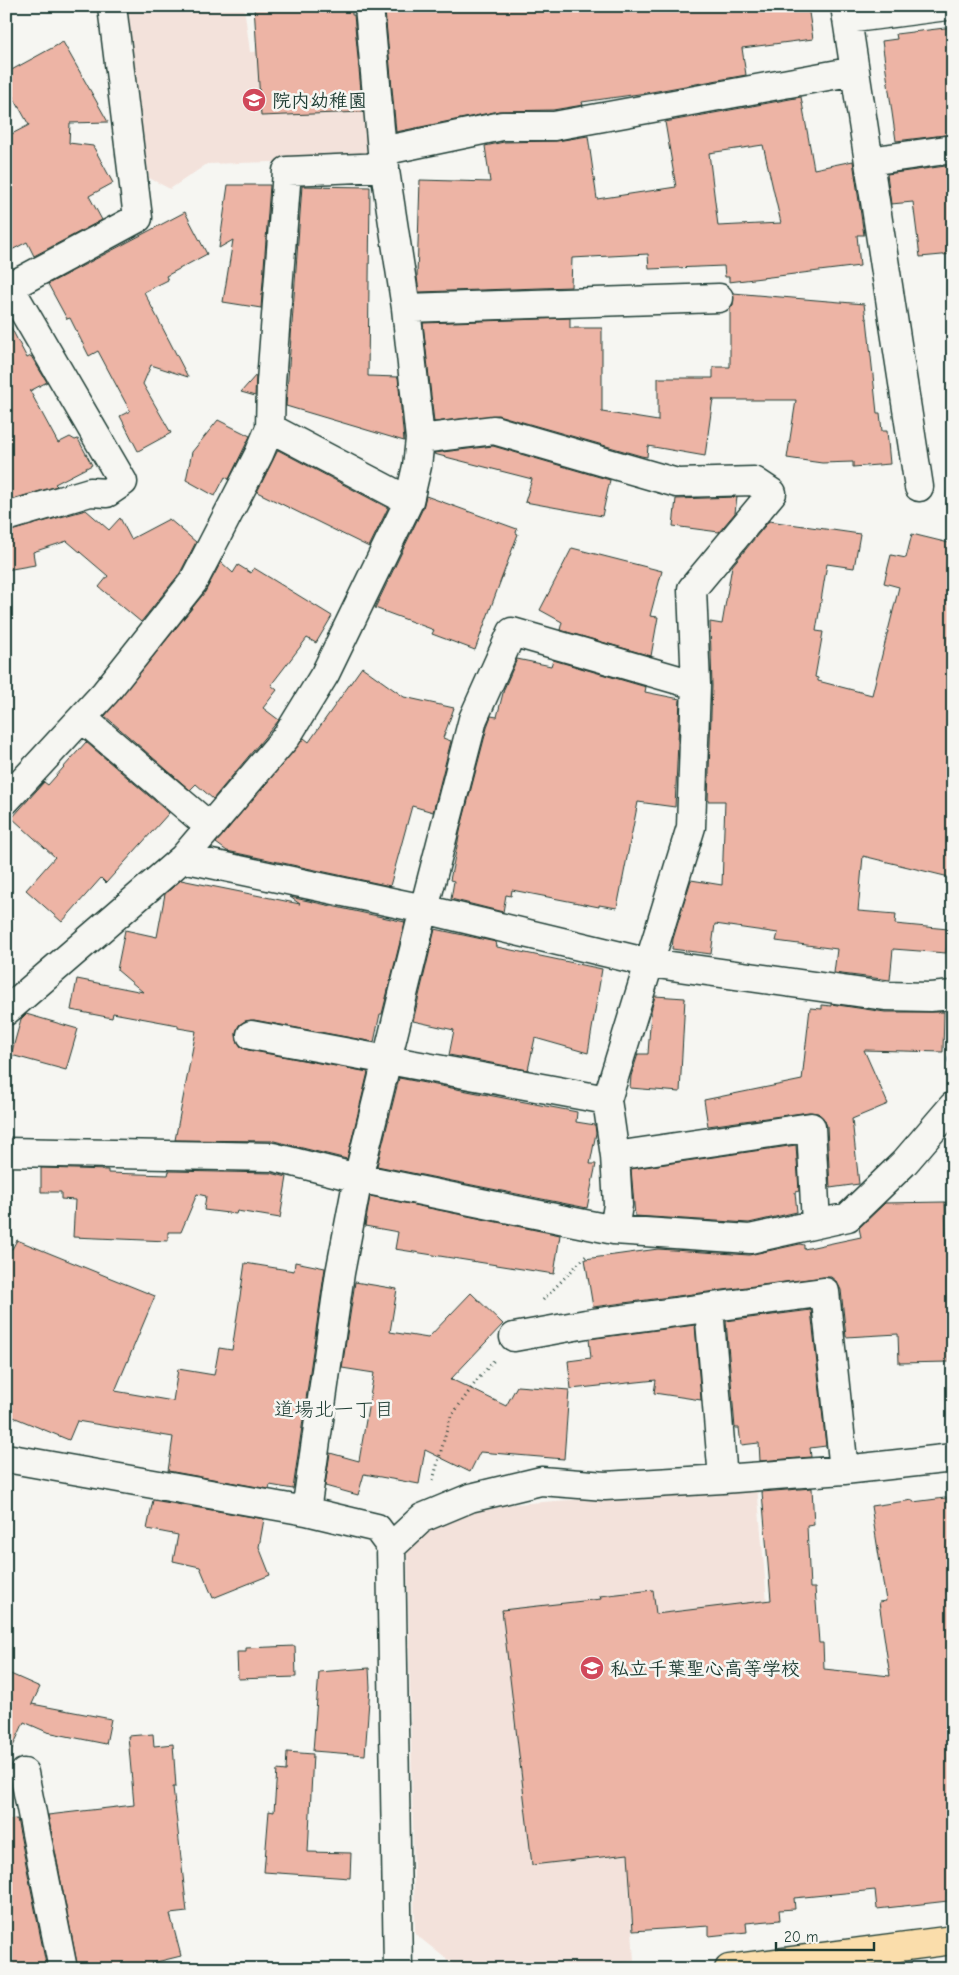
<svg xmlns="http://www.w3.org/2000/svg" width="959" height="1975" font-family="'Comic Neue','Klee One',sans-serif">
  <rect width="100%" height="100%" fill="#f6f6f2"/>
  <filter id="ink" filterUnits="userSpaceOnUse"><feTurbulence type="fractalNoise" baseFrequency=".02" numOctaves="2"/><feDisplacementMap in="SourceGraphic" scale="10" xChannelSelector="R" yChannelSelector="G"/><feConvolveMatrix kernelMatrix="1 2 1 2 8 2 1 2 1" color-interpolation-filters="sRGB"/></filter>
  <g filter="url(#ink)">
    <path fill="#f3e2db" d="M 126,6 L 244,6 L 250,52 L 364,44 L 374,149 L 365,159 L 207,164 L 170,189 L 149,178 Z
      M 757,1486 L 784,1799 L 654,1881 L 629,1883 L 634,1961 L 579,1969 L 459,1969 L 415,1934 L 407,1538 L 462,1508 Z"/>
    <g fill="none" stroke-linecap="round" stroke-linejoin="round">
      <path stroke="#6692a7" stroke-width="10" d="M 952,1060 L 953,1058"/>
    </g>
    <path fill="#edb4a5" stroke="#1f3d34" fill-rule="evenodd" d="M 254,6 L 352,6 L 352,15 L 354,15 L 363,112 L 261,116 Z
      M 406,6 L 808,6 L 813,39 L 742,48 L 746,75 L 646,93 L 582,102 L 583,105 L 553,110 L 499,111 L 396,132 L 385,11 L 406,8 Z
      M 953,27 L 953,134 L 896,141 L 882,41 L 897,39 L 896,34 Z
      M 63,42 L 108,122 L 70,123 L 69,143 L 93,146 L 113,183 L 89,196 L 102,220 L 34,256 L 27,242 L 6,253 L 6,137 L 29,125 L 6,84 L 6,73 Z
      M 801,97 L 814,169 L 853,161 L 864,235 L 857,235 L 860,266 L 729,282 L 729,277 L 725,277 L 724,266 L 649,269 L 648,254 L 572,258 L 571,287 L 419,292 L 417,277 L 420,180 L 490,182 L 485,146 L 504,142 L 557,141 L 588,136 L 597,199 L 676,187 L 665,122 ZM 763,145 L 781,223 L 718,226 L 709,153 Z
      M 953,165 L 953,254 L 920,257 L 913,202 L 891,204 L 887,174 Z
      M 228,185 L 270,185 L 261,308 L 223,302 L 233,240 L 219,248 Z
      M 302,186 L 370,187 L 368,376 L 398,377 L 404,441 L 286,406 Z
      M 185,212 L 207,254 L 166,276 L 168,280 L 144,292 L 188,377 L 151,365 L 143,384 L 171,433 L 138,451 L 120,416 L 130,411 L 98,351 L 89,356 L 70,318 L 67,319 L 48,284 Z
      M 733,293 L 864,304 L 866,319 L 867,319 L 877,413 L 880,413 L 882,431 L 887,431 L 890,464 L 853,467 L 853,462 L 822,463 L 787,458 L 796,400 L 713,400 L 713,398 L 705,456 L 648,446 L 647,457 L 641,456 L 498,415 L 434,422 L 423,323 L 570,318 L 570,328 L 602,328 L 602,412 L 658,421 L 658,378 L 713,378 L 713,367 L 730,367 L 730,309 L 733,305 Z
      M 6,318 L 27,358 L 31,356 L 47,382 L 30,391 L 58,443 L 70,437 L 75,440 L 78,439 L 92,465 L 55,484 L 57,486 L 6,501 Z
      M 256,375 L 255,396 L 241,392 Z
      M 218,420 L 250,436 L 229,479 L 225,477 L 215,496 L 186,480 L 192,452 Z
      M 493,446 L 610,480 L 602,516 L 525,502 L 532,479 L 434,454 L 434,453 Z
      M 278,450 L 388,508 L 369,547 L 257,492 Z
      M 426,496 L 517,529 L 516,533 L 518,534 L 475,650 L 432,634 L 434,630 L 375,608 L 423,508 Z
      M 737,497 L 735,513 L 719,532 L 673,526 L 676,499 Z
      M 86,510 L 109,530 L 120,518 L 131,539 L 169,519 L 196,542 L 180,573 L 141,622 L 99,587 L 108,576 L 67,541 L 33,552 L 35,565 L 6,570 L 6,532 Z
      M 769,521 L 860,534 L 854,568 L 827,564 L 816,631 L 823,632 L 815,677 L 818,678 L 818,681 L 872,695 L 899,587 L 884,583 L 891,555 L 906,558 L 912,534 L 953,544 L 953,861 L 949,877 L 863,856 L 858,911 L 896,914 L 895,924 L 948,929 L 946,953 L 893,949 L 890,980 L 834,973 L 837,949 L 776,941 L 778,933 L 715,924 L 711,954 L 672,949 L 673,939 L 691,880 L 722,885 L 725,801 L 708,801 L 712,686 L 710,622 L 722,624 L 732,566 Z
      M 572,548 L 662,571 L 650,616 L 658,617 L 651,656 L 560,630 L 562,622 L 540,610 Z
      M 221,562 L 233,573 L 238,565 L 251,573 L 254,568 L 332,616 L 316,643 L 307,638 L 271,685 L 277,690 L 263,708 L 279,720 L 213,799 L 196,784 L 190,790 L 105,716 L 205,592 Z
      M 517,659 L 551,666 L 553,660 L 646,687 L 645,692 L 680,699 L 675,807 L 638,802 L 617,908 L 599,905 L 599,907 L 512,890 L 511,896 L 506,895 L 503,912 L 451,899 L 454,881 L 450,880 L 461,827 L 488,724 L 491,716 L 497,717 L 504,689 Z
      M 362,667 L 404,697 L 454,708 L 443,738 L 451,741 L 433,812 L 412,806 L 390,886 L 227,851 L 216,843 L 304,738 L 309,742 Z
      M 86,742 L 169,813 L 106,883 L 101,878 L 62,922 L 26,890 L 55,857 L 12,818 L 44,782 L 48,785 Z
      M 181,880 L 300,904 L 290,897 L 405,922 L 382,1014 L 380,1014 L 374,1042 L 254,1020 L 245,1021 L 239,1025 L 236,1032 L 237,1041 L 241,1047 L 248,1050 L 368,1072 L 347,1159 L 274,1141 L 175,1140 L 196,1031 L 178,1028 L 178,1025 L 113,1013 L 112,1018 L 71,1010 L 77,979 L 143,992 L 117,970 L 125,930 L 157,937 L 165,894 Z
      M 435,929 L 496,942 L 497,947 L 602,969 L 588,1053 L 535,1038 L 528,1070 L 449,1055 L 454,1030 L 413,1021 Z
      M 655,996 L 685,998 L 680,1092 L 630,1088 L 631,1076 L 638,1054 L 648,1054 L 651,1011 Z
      M 831,1004 L 885,1012 L 944,1012 L 943,1052 L 864,1050 L 888,1104 L 852,1119 L 859,1184 L 830,1188 L 827,1126 L 824,1119 L 818,1113 L 809,1112 L 708,1126 L 704,1100 L 802,1080 L 810,1008 L 822,1009 L 822,1005 L 831,1006 Z
      M 26,1014 L 78,1029 L 66,1070 L 11,1055 L 21,1019 Z
      M 399,1078 L 577,1112 L 576,1122 L 595,1125 L 596,1133 L 590,1164 L 596,1164 L 587,1208 L 377,1166 Z
      M 796,1145 L 799,1191 L 795,1192 L 797,1212 L 749,1223 L 635,1216 L 631,1169 Z
      M 41,1168 L 108,1170 L 108,1173 L 168,1175 L 169,1171 L 271,1173 L 287,1177 L 280,1218 L 237,1211 L 236,1214 L 204,1210 L 206,1196 L 197,1194 L 181,1232 L 168,1232 L 168,1241 L 73,1237 L 75,1200 L 61,1199 L 61,1192 L 41,1192 Z
      M 370,1196 L 560,1235 L 554,1274 L 395,1249 L 398,1232 L 365,1226 Z
      M 945,1202 L 949,1362 L 899,1363 L 898,1334 L 846,1337 L 841,1290 L 837,1282 L 831,1277 L 823,1277 L 593,1307 L 585,1259 L 658,1249 L 749,1255 L 800,1244 L 804,1245 L 804,1249 L 861,1237 L 859,1228 L 885,1203 Z
      M 17,1240 L 155,1296 L 115,1391 L 173,1401 L 178,1369 L 214,1375 L 219,1348 L 232,1350 L 245,1263 L 294,1271 L 295,1262 L 325,1268 L 293,1489 L 270,1485 L 269,1489 L 168,1471 L 173,1437 L 77,1421 L 69,1440 L 6,1414 L 6,1247 L 12,1249 Z
      M 355,1282 L 397,1289 L 390,1332 L 428,1338 L 471,1293 L 503,1324 L 450,1380 L 455,1381 L 506,1406 L 517,1386 L 569,1390 L 564,1459 L 480,1452 L 470,1472 L 425,1450 L 419,1484 L 364,1474 L 358,1495 L 325,1486 L 330,1453 L 359,1461 L 374,1373 L 342,1368 Z
      M 811,1310 L 826,1446 L 810,1448 L 811,1457 L 760,1461 L 759,1443 L 741,1445 L 739,1428 L 735,1428 L 726,1321 Z
      M 695,1325 L 701,1400 L 654,1393 L 656,1380 L 571,1389 L 568,1361 L 591,1358 L 589,1339 Z
      M 812,1488 L 814,1525 L 807,1526 L 810,1588 L 815,1588 L 819,1643 L 823,1643 L 824,1669 L 890,1676 L 879,1602 L 886,1601 L 871,1506 L 913,1500 L 913,1502 L 953,1497 L 953,1891 L 947,1892 L 948,1901 L 877,1909 L 875,1890 L 794,1898 L 795,1909 L 779,1910 L 780,1920 L 746,1923 L 747,1932 L 709,1936 L 709,1926 L 633,1931 L 628,1854 L 532,1865 L 502,1610 L 601,1599 L 600,1596 L 653,1590 L 656,1614 L 771,1600 L 762,1492 Z
      M 153,1500 L 264,1519 L 259,1547 L 270,1575 L 213,1598 L 200,1567 L 173,1561 L 178,1535 L 147,1529 Z
      M 295,1646 L 296,1677 L 238,1679 L 237,1652 L 246,1652 L 246,1648 Z
      M 369,1668 L 370,1687 L 365,1755 L 313,1751 L 319,1672 Z
      M 6,1672 L 40,1687 L 32,1704 L 111,1719 L 106,1744 L 47,1732 L 24,1722 L 6,1762 Z
      M 153,1734 L 154,1746 L 173,1744 L 176,1787 L 173,1787 L 187,1912 L 170,1914 L 181,1956 L 128,1969 L 78,1969 L 48,1815 L 134,1805 L 128,1736 Z
      M 287,1752 L 313,1754 L 308,1852 L 351,1853 L 350,1878 L 264,1872 L 269,1811 L 274,1812 L 277,1770 L 286,1771 Z
      M 17,1819 L 47,1969 L 6,1969 L 6,1820 Z"/>
    <g fill="none" stroke-linecap="round" stroke-linejoin="round">
      <g stroke="#1f3d34" stroke-width="31">
        <path id="minor" d="M 845,6 L 919,487
          M 847,19 L 947,6
          M 382,151 L 502,126 L 554,126 L 855,71
          M 869,161 L 953,149
          M 6,281 L 123,482 L 107,493 L 90,492 L 6,517
          M 6,289 L 138,218 L 112,6
          M 406,308 L 719,298
          M 270,428 L 409,501
          M 420,439 L 494,430 L 677,483 L 754,481 L 772,493 L 692,589 L 696,685 L 691,827 L 607,1100 L 615,1156 L 618,1205 L 614,1230
          M 82,718 L 210,827
          M 6,800 L 105,693 L 193,582 L 259,454 L 270,428 L 271,382 L 287,171 L 385,167
          M 183,858 L 424,909 L 650,963 L 885,996 L 930,997 L 953,995
          M 6,1011 L 183,858 L 287,736 L 325,674 L 409,501 L 417,466 L 420,439 L 406,308 L 382,151 L 369,6
          M 251,1035 L 607,1100
          M 6,1152 L 273,1157 L 358,1178 L 614,1230 L 750,1239 L 848,1217 L 904,1163 L 953,1106
          M 615,1156 L 811,1127 L 816,1224
          M 709,1308 L 723,1479
          M 514,1337 L 586,1324 L 825,1292 L 844,1470
          M 6,1458 L 306,1511
          M 391,1547 L 422,1518 L 470,1498 L 541,1481 L 605,1486 L 723,1479 L 844,1470 L 953,1458
          M 24,1773 L 63,1969
          M 398,1969 L 391,1547 L 377,1528 L 306,1511 L 340,1273 L 358,1178 L 424,909 L 473,719 L 512,632 L 696,685"/>
      </g>
      <g stroke="#1f3d34" stroke-width="31">
        <path id="highway" d="M 729,1969 L 953,1940"/>
      </g>
      <path stroke="#1f3d34" stroke-width="3" stroke-dasharray="1 4" stroke-linecap="butt" d="M 543,1300 L 586,1256
        M 433,1480 L 450,1418 L 475,1383 L 495,1359"/>
      <use href="#minor" stroke="#f6f6f2" stroke-width="28"/>
      <use href="#highway" stroke="#faddab" stroke-width="28"/>
    </g>
  </g>
  <defs>
    <g id="school-disc" transform="scale(1.25)"><circle r="9.5" fill="#d1495b" stroke="#f6f6f2"/><path d="M0-5L7-2L0 1L-7-2ZM-4 1L0 2.5L4 1V4Q0 6-4 4Z" fill="#fff"/></g>
  </defs>
  <g fill-rule="evenodd">
    <use href="#school-disc" x="254" y="100"/>
    <use href="#school-disc" x="592" y="1668"/>
  </g>
  <g text-anchor="middle" stroke-width="5" stroke-linejoin="round" paint-order="stroke">
    <g font-size="19" font-weight="bold" fill="#1f3d34" stroke="#f6f6f2" text-anchor="start">
      <text x="272" y="107">院内幼稚園</text>
      <text x="610" y="1675">私立千葉聖心高等学校</text>
    </g>
    <g font-size="20" fill="#1f3d34" stroke="#f6f6f2">
      <text x="334" y="1416">道場北一丁目</text>
    </g>
  </g>
  <rect width="959" height="1975" fill="none" stroke="#f6f6f2" stroke-width="25"/>
  <rect x="12" y="12" width="934" height="1950" fill="none" stroke="#1f3d34" stroke-width="2" filter="url(#ink)"/>
  <path d="M776 1942v8h98v-8" fill="none" stroke="#1f3d34" stroke-width="2.5"/>
  <text x="784" y="1942" font-size="15" fill="#1f3d34" stroke="#f6f6f2" stroke-width="4" paint-order="stroke">20 m</text>
</svg>
